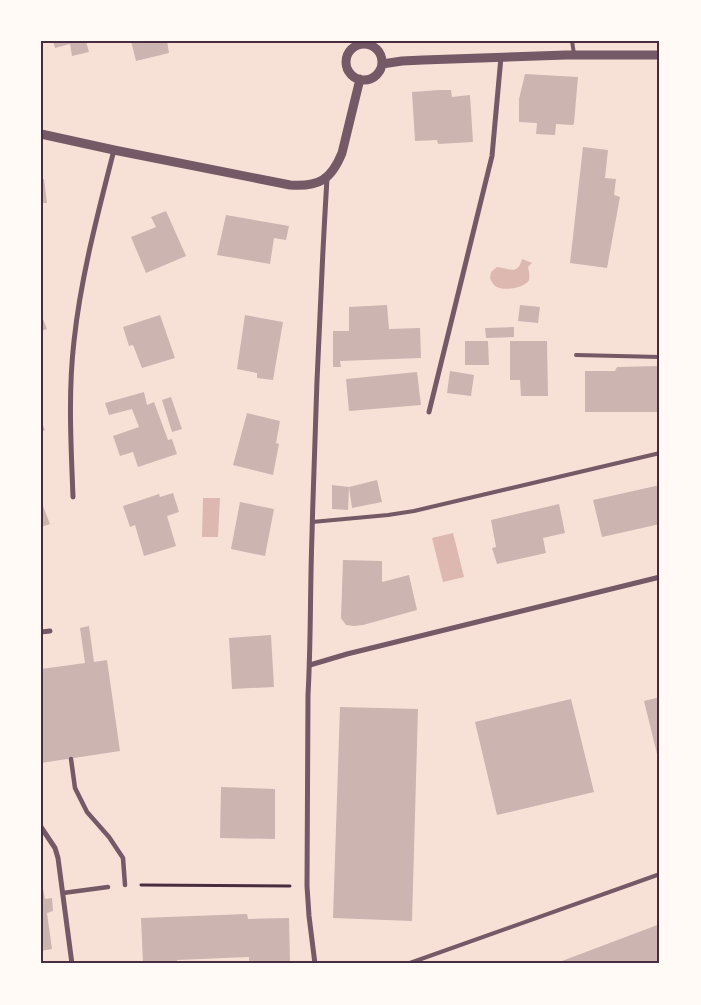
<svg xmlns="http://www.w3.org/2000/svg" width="701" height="1005" font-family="'Public Sans',sans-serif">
  <rect width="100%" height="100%" fill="#f7e1d7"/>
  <path fill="#dcb8b0" d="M 522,259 L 532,263 L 528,267 C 529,271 530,276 529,280 C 524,289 501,292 494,285 C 492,283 491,280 490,278 L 491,272 L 497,267 C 508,268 518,276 522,259 Z
    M 203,498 L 220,498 L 218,537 L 202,537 Z
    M 453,533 L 464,577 L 443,582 L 432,538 Z"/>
  <path fill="#ccb4b1" d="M 53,41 L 86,41 L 89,52 L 72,56 L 70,44 L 55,48 Z
    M 131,41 L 167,41 L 169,53 L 136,61 Z
    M 525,74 L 578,77 L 574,123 L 573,125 L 556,124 L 555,135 L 536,134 L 537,123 L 519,122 L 519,99 Z
    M 439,90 L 451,90 L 452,97 L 470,95 L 473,142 L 438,144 L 437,140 L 415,141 L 412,92 Z
    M 583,147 L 608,150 L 605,178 L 616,179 L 614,195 L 620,197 L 607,268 L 570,263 Z
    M 41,179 L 44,179 L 47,203 L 41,203 Z
    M 166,211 L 186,256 L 146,273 L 131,237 L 156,227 L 151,217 Z
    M 226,215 L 289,226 L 286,240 L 274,238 L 270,264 L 217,255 Z
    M 387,305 L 389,329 L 420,328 L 421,358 L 340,361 L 341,367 L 333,367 L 333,331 L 349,331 L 349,307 Z
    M 520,305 L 540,307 L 538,323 L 518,321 Z
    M 41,314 L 47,329 L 41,331 Z
    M 160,315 L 175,358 L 142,368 L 133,345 L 129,346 L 123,327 Z
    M 245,315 L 283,322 L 273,380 L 257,378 L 257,373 L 237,369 Z
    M 514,327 L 514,337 L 486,338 L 485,328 Z
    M 465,341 L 488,341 L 489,365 L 465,365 Z
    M 510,341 L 547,341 L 548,396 L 521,396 L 520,380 L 510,380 Z
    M 660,366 L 660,412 L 585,412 L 585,371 L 615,371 L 617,367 Z
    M 450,371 L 474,375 L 471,396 L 447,393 Z
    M 417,372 L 421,405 L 349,411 L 346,379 Z
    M 144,392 L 147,405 L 154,402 L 168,440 L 172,439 L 177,454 L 138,467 L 133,452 L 120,456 L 113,436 L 139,427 L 132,409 L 109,415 L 105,403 Z
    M 171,397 L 182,429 L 172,432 L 162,400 Z
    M 247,413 L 280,421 L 276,443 L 279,444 L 273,475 L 233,465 Z
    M 41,420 L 45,430 L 41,432 Z
    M 377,480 L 382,502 L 352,508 L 349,487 Z
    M 332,485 L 349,487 L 348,510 L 332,509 Z
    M 660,485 L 660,524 L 602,537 L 593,500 Z
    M 173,493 L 179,512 L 167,516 L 176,546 L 144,556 L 135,525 L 130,527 L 123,506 L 159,494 L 160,497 Z
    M 41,501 L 50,524 L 41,527 Z
    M 240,502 L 274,509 L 265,556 L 231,549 Z
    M 559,504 L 565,533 L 543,538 L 546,553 L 497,564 L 492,548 L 496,547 L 491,520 Z
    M 343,560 L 382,561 L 382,582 L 409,575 L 417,610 L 363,625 L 354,626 L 346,625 L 341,618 Z
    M 89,626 L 94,662 L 107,660 L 120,751 L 41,763 L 41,669 L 85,663 L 80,628 Z
    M 271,635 L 274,687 L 232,689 L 229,638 Z
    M 660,697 L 660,762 L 659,762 L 644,701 Z
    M 571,699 L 594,792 L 497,815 L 475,722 Z
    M 340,707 L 418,709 L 412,921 L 333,918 Z
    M 221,787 L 275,789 L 275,839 L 220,838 Z
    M 41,883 L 42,883 L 45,899 L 52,898 L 53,911 L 47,913 L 52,949 L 41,951 Z
    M 247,914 L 248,919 L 289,918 L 290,962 L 296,963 L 296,964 L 249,964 L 249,957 L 177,960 L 177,964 L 143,964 L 141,918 Z
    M 660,924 L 660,964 L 554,964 Z"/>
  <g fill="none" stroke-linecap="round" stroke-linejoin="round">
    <path stroke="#4a2c40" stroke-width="3" d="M 141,885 L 290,886"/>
    <path stroke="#755966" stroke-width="4" d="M 572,41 L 574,54
      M 576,355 L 660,357
      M 312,522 L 388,515 L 414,511 L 660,453
      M 407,964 L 660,874"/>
    <path stroke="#755966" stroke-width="4.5" d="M 71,759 L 75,788 L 87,812 L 109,837 L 123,858 L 125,885
      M 63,893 L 108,887"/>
    <path stroke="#755966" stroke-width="5" d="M 362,44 L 362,41
      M 429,412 L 492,156 L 501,57
      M 73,497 C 71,445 68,393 74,341 C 81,276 98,213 114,150
      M 41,632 L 50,631
      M 310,665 L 347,654 L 660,577
      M 41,827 L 55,848 L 58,858 L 72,964
      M 315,964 L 309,916 L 307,886 L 308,695 C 311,641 310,588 312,535 C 315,416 320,297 327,178"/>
    <path stroke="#755966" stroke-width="9" d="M346 62a18 18 0 1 1 36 0a18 18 0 1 1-36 0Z
      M 382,64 L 402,61 L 423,60 L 566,55 L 660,55
      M 41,134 L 114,150 L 290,185 C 319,187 331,180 342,153 L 360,79"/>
  </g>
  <rect width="701" height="1005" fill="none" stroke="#fffaf5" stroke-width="85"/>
  <rect x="42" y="42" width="616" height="920" fill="none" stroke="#4a2c40" stroke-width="2"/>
</svg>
